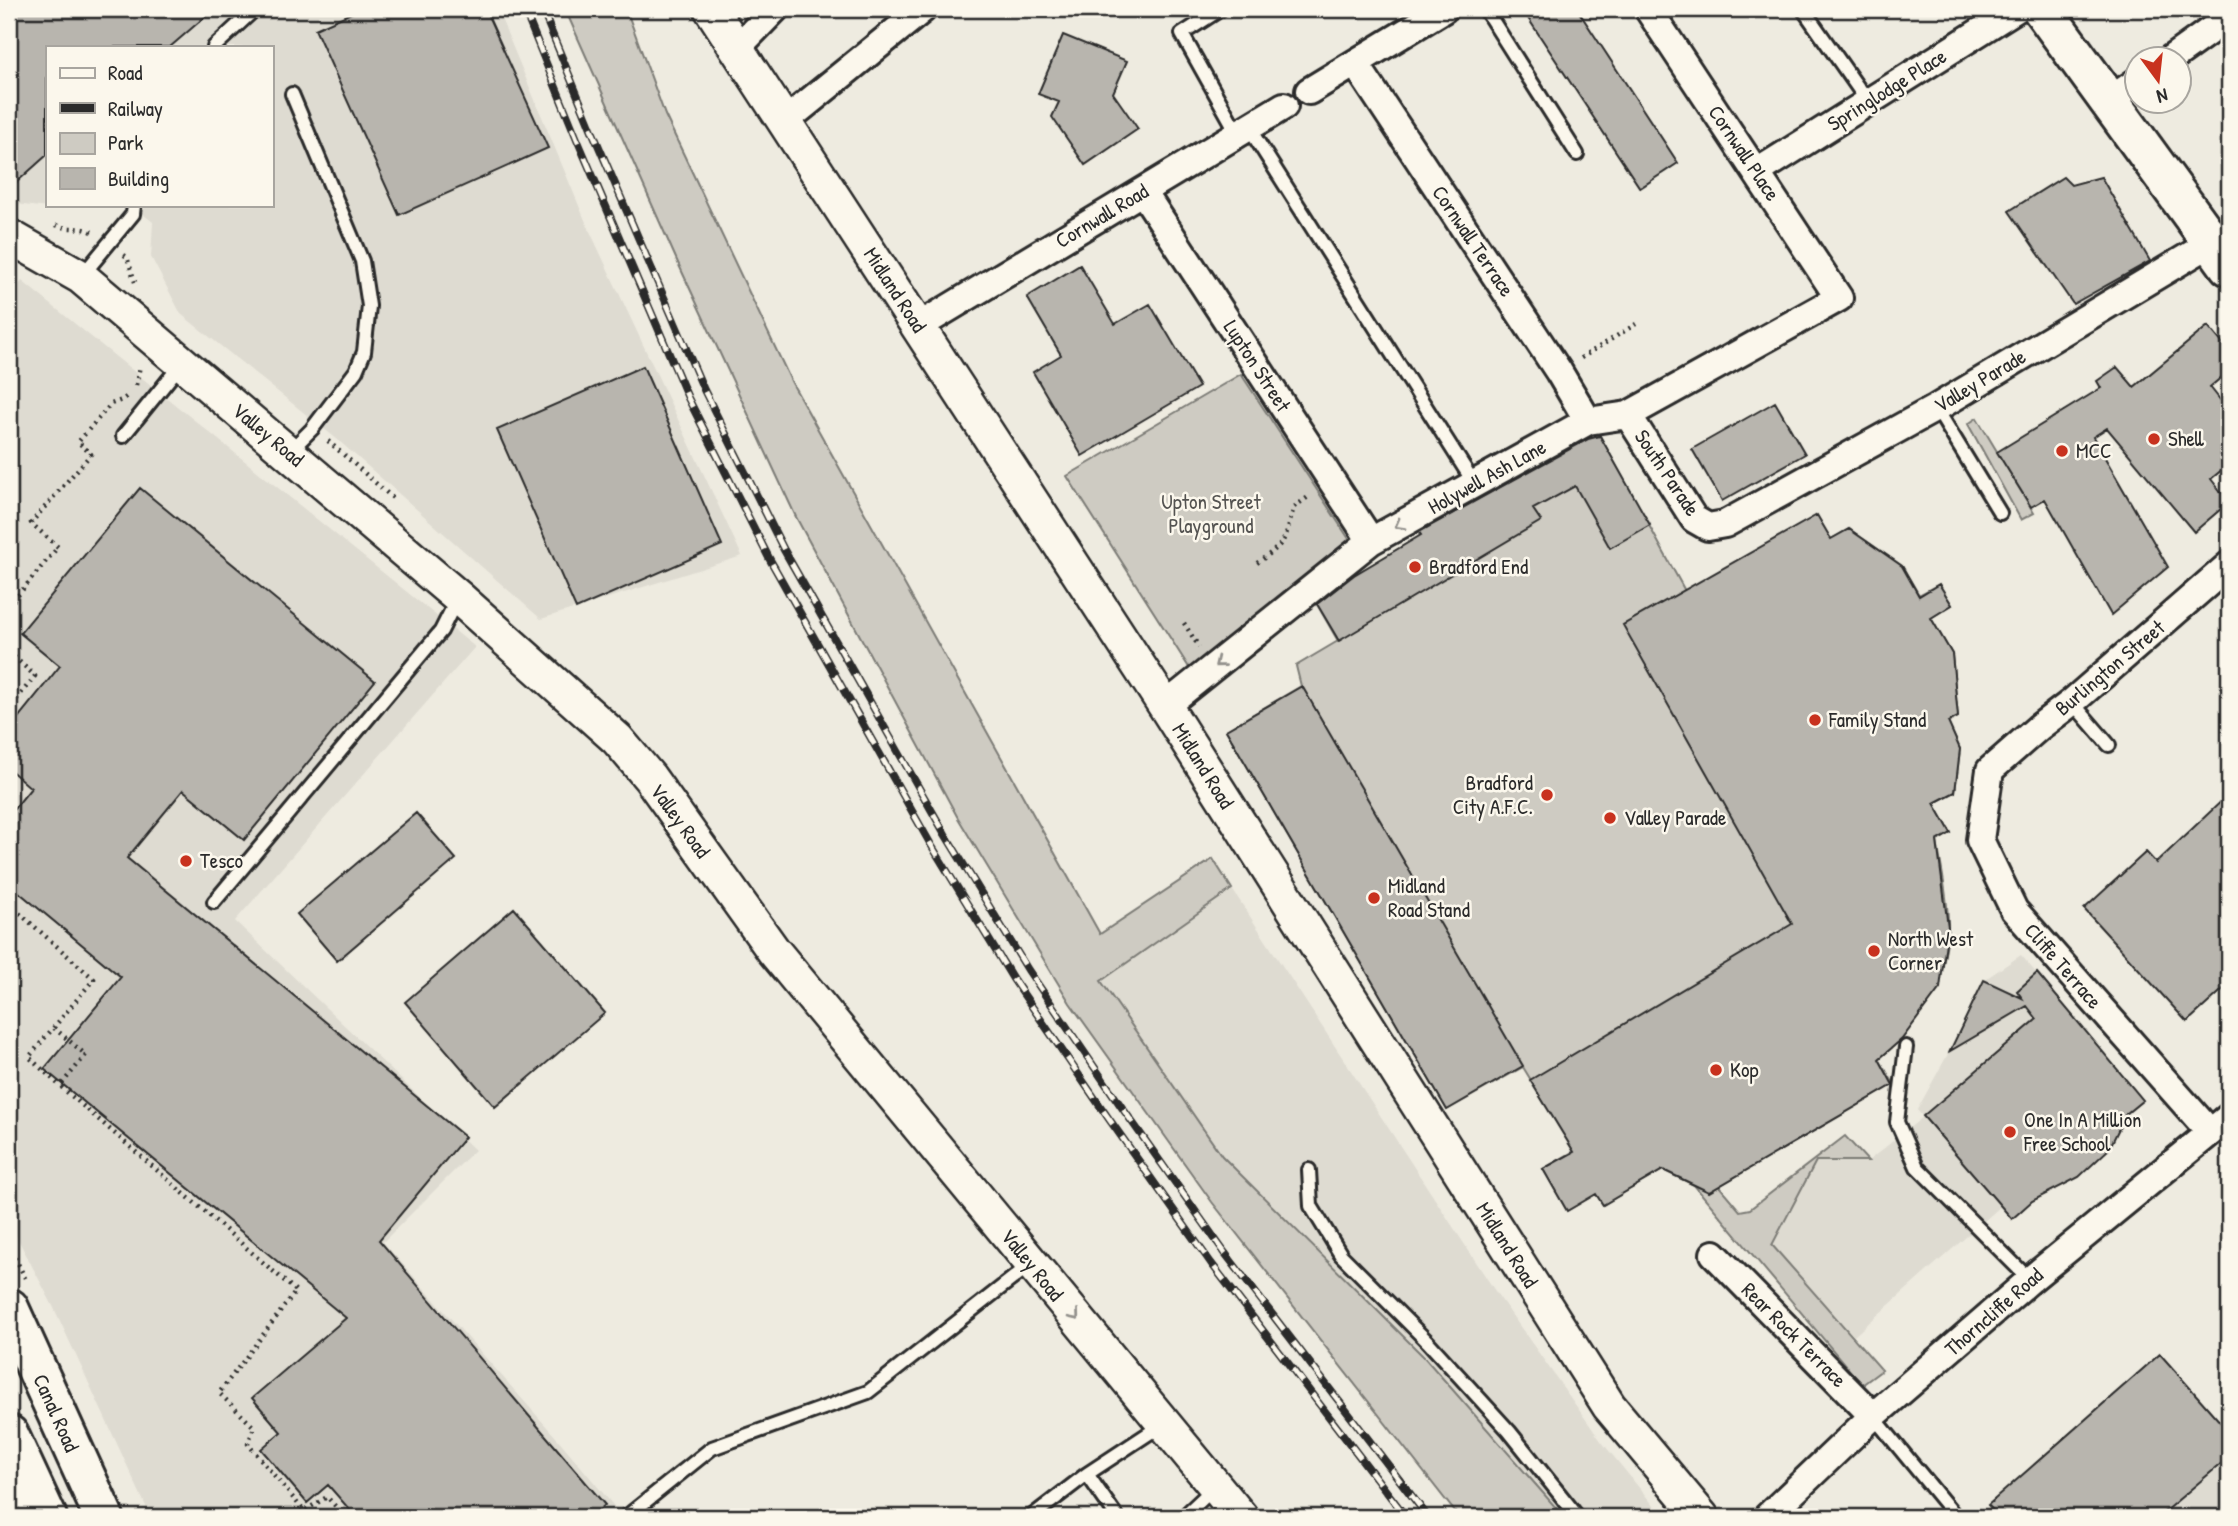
<svg xmlns="http://www.w3.org/2000/svg" width="2238" height="1526" font-family="'Patrick Hand',sans-serif">
  <rect width="100%" height="100%" fill="#eeebe0"/>
  <filter id="ink" filterUnits="userSpaceOnUse"><feTurbulence type="fractalNoise" baseFrequency=".0143" numOctaves="2"/><feDisplacementMap in="SourceGraphic" scale="14" xChannelSelector="R" yChannelSelector="G"/><feConvolveMatrix kernelMatrix="1 2 1 2 8 2 1 2 1" color-interpolation-filters="sRGB"/></filter>
  <g filter="url(#ink)">
    <path fill="#dedbd1" d="M 9,9 L 497,9 L 587,225 L 742,556 L 541,619 L 338,440 L 181,314 L 151,257 L 153,222 L 131,205 L 271,205 L 271,47 L 47,47 L 47,205 L 60,205 L 47,208 L 9,203 Z
      M 22,281 L 475,647 L 235,921 L 475,1150 L 383,1242 L 562,1444 L 623,1517 L 151,1517 L 54,1308 L 9,1222 L 9,297 Z
      M 1232,889 L 1497,1294 L 1601,1441 L 1663,1517 L 1564,1517 L 1424,1357 L 1222,1156 L 1101,981 Z
      M 2021,955 L 2143,1100 L 2126,1114 L 2109,1149 L 2079,1177 L 2032,1201 L 2012,1219 L 2001,1206 L 1854,1336 L 1771,1245 L 1816,1161 L 1868,1161 L 1923,1117 L 1917,1110 L 1954,1043 L 1984,980 Z
      M 2229,1459 L 2229,1517 L 2158,1517 Z"/>
    <path fill="#cecbc2" stroke="#7c7b76" stroke-width="2" d="M 565,9 L 626,9 L 665,115 L 792,383 L 1100,934 L 1213,859 L 1232,889 L 1101,981 L 1222,1156 L 1424,1357 L 1564,1517 L 1459,1517 L 1212,1202 L 1070,1003 L 958,818 L 796,517 L 678,263 Z
      M 1241,374 L 1353,545 L 1190,669 L 1067,476 Z
      M 1977,418 L 2034,513 L 2021,520 L 1968,424 Z
      M 1600,436 L 1685,591 L 1831,539 L 1849,529 L 1902,566 L 1919,595 L 1939,584 L 1952,605 L 1931,618 L 1952,654 L 1958,717 L 1948,723 L 1960,749 L 1955,792 L 1934,803 L 1951,833 L 1937,841 C 1941,868 1949,901 1948,928 C 1946,982 1919,1025 1879,1059 L 1894,1084 L 1719,1186 L 1740,1211 L 1750,1209 L 1845,1136 L 1868,1161 L 1816,1161 L 1772,1245 L 1882,1370 L 1862,1385 L 1694,1185 L 1663,1170 L 1603,1205 L 1596,1194 L 1567,1211 L 1543,1169 L 1574,1151 L 1523,1067 L 1447,1110 L 1226,730 L 1301,686 L 1296,666 L 1338,641 L 1314,599 L 1420,536 L 1416,528 L 1483,489 L 1488,496 L 1494,492 L 1489,484 L 1507,473 L 1512,482 L 1532,471 L 1529,465 L 1567,443 Z"/>
    <path fill="#b8b5ae" stroke="#2b2b2b" stroke-width="2" d="M 9,9 L 214,9 L 170,47 L 47,47 L 47,155 L 9,189 Z
      M 360,9 L 485,9 L 548,148 L 399,215 L 315,29 Z
      M 1522,9 L 1577,9 L 1678,163 L 1640,188 Z
      M 1063,35 L 1127,61 L 1113,93 L 1138,129 L 1085,165 L 1052,117 L 1059,102 L 1038,94 Z
      M 2063,177 L 2071,185 L 2101,177 L 2150,261 L 2073,304 L 2009,211 Z
      M 1080,265 L 1115,324 L 1150,304 L 1199,387 L 1082,456 L 1033,372 L 1061,355 L 1027,297 Z
      M 2208,326 L 2229,351 L 2229,371 L 2210,387 L 2229,411 L 2229,464 L 2211,479 L 2229,502 L 2194,532 L 2107,428 L 2093,437 L 2168,567 L 2111,615 L 2045,499 L 2031,507 L 1997,452 L 2101,388 L 2097,381 L 2117,367 L 2134,387 Z
      M 643,366 L 722,545 L 576,609 L 497,430 Z
      M 1775,402 L 1805,454 L 1722,501 L 1692,449 Z
      M 1600,436 L 1650,525 L 1610,548 L 1575,486 L 1533,509 L 1541,521 L 1339,641 L 1317,604 L 1354,575 L 1421,535 L 1419,532 L 1588,439 Z
      M 140,488 L 375,681 L 244,840 L 183,790 L 127,858 L 465,1137 L 379,1240 L 605,1505 L 591,1517 L 356,1517 L 328,1485 L 307,1503 L 261,1449 L 281,1432 L 252,1398 L 346,1318 L 44,1069 L 121,977 L 9,884 L 9,815 L 31,788 L 9,769 L 9,729 L 60,666 L 20,633 Z
      M 1817,515 L 1831,539 L 1849,529 L 1902,566 L 1919,596 L 1939,584 L 1952,605 L 1931,618 L 1952,654 L 1958,717 L 1948,722 L 1960,749 L 1955,792 L 1934,803 L 1951,833 L 1937,841 L 1948,927 L 1940,988 L 1902,1039 L 1879,1059 L 1893,1085 L 1709,1192 L 1663,1170 L 1603,1205 L 1596,1194 L 1567,1211 L 1543,1169 L 1574,1152 L 1530,1080 L 1792,924 L 1623,625 Z
      M 1302,686 L 1523,1066 L 1447,1110 L 1226,730 Z
      M 2229,794 L 2229,984 L 2187,1022 L 2084,909 L 2146,852 L 2156,863 Z
      M 416,813 L 456,859 L 337,961 L 297,914 Z
      M 514,908 L 605,1013 L 495,1107 L 405,1002 Z
      M 2037,973 L 2143,1100 L 2126,1114 L 2109,1149 L 2079,1177 L 2032,1201 L 2012,1219 L 1923,1116 L 2037,1019 L 2027,1006 L 1950,1051 L 1984,980 L 2022,998 L 2017,991 Z
      M 2160,1354 L 2229,1432 L 2229,1457 L 2158,1517 L 1999,1517 L 1988,1505 Z"/>
    <g fill="none" stroke-linecap="round" stroke-linejoin="round">
      <g stroke="#2b2b2b" stroke-width="18">
        <path id="service" d="M 1221,9 L 1182,34 L 1238,134
          M 1485,9 L 1577,154
          M 1803,9 L 1868,102
          M 214,47 L 255,9
          M 1249,128 L 1474,483
          M 81,277 L 133,214 L 134,205
          M 1936,408 L 2000,513
          M 123,436 L 182,363
          M 289,452 L 312,429 L 356,371 L 364,352 L 369,306 L 362,261 L 292,94
          M 2072,702 L 2109,745
          M 214,902 L 441,631 L 458,597
          M 1906,1047 L 1897,1122 L 1917,1167 L 2030,1280
          M 1309,1170 L 1311,1206 L 1341,1255 L 1428,1342 L 1509,1431 L 1578,1517
          M 1873,1416 L 1956,1517
          M 1087,1474 L 1163,1424
          M 9,1508 L 35,1500
          M 626,1517 L 712,1448 L 868,1392 L 1031,1264
          M 1031,1517 L 1087,1474 L 1117,1517
          M 1183,1517 L 1214,1488"/>
      </g>
      <g stroke="#2b2b2b" stroke-width="32">
        <path id="minor" d="M 736,49 L 775,9
          M 2169,60 L 2229,17
          M 1355,63 L 1559,372 L 1588,421
          M 1309,91 L 1444,9
          M 2109,101 L 2136,82
          M 784,122 L 923,9
          M 1757,172 L 2016,9
          M 1143,192 L 1371,541
          M 919,326 L 1284,106
          M 1628,415 L 1694,519 L 1708,527 L 1725,524 L 1936,408 L 2211,243
          M 1165,706 L 1371,541 L 1588,421 L 1628,415 L 1839,298 L 1648,9
          M 2210,1132 L 2014,910 L 1980,840 L 1990,770 L 2038,728 L 2072,702 L 2229,565
          M 1714,1254 L 1873,1416
          M 1767,1517 L 1873,1416 L 2030,1280 L 2229,1117"/>
      </g>
      <g stroke="#2b2b2b" stroke-width="38">
        <path id="tertiary" d="M 711,9 L 1165,706 L 1609,1406 L 1702,1517
          M 9,236 L 81,277 L 458,597 L 617,739 L 650,778 L 773,950 L 1241,1517"/>
      </g>
      <g stroke="#2b2b2b" stroke-width="44">
        <path id="primary" d="M 2042,9 L 2229,266
          M 9,1308 L 104,1517
          M 9,1435 L 47,1517"/>
      </g>
      <path stroke="#2b2b2b" stroke-width="4.5" stroke-dasharray="2 5" stroke-linecap="butt" d="M 56,225 C 70,231 81,225 94,233
        M 124,255 L 127,257 L 135,282
        M 1581,358 L 1636,324
        M 136,385 L 140,366
        M 328,441 L 395,500
        M 1257,563 C 1288,541 1284,542 1294,507 L 1311,495
        M 9,606 L 58,547 L 31,523 L 91,454 L 78,442 L 111,404 L 122,400 L 126,397
        M 1184,623 L 1199,647
        M 9,652 L 35,676 L 9,709
        M 9,904 L 94,979 L 29,1057 L 60,1086 L 296,1291 L 219,1393 L 254,1427 L 248,1444 L 304,1511 L 327,1497 L 345,1517
        M 54,1028 L 86,1055 L 60,1086
        M 9,1245 L 26,1280"/>
      <use href="#service" stroke="#fbf7ec" stroke-width="12"/>
      <use href="#minor" stroke="#fbf7ec" stroke-width="26"/>
      <use href="#tertiary" stroke="#fbf7ec" stroke-width="33"/>
      <use href="#primary" stroke="#fbf7ec" stroke-width="38"/>
      <g stroke="#2b2b2b" stroke-width="8">
        <path id="rail" d="M 524,9 L 577,139 L 688,398 L 769,558 L 930,843 L 1013,979 L 1109,1119 L 1211,1263 L 1406,1517
          M 542,9 L 593,133 L 704,390 L 784,550 L 945,834 L 1028,970 L 1123,1109 L 1225,1253 L 1428,1517"/>
      </g>
      <use href="#rail" stroke="#fbf7ec" stroke-width="5" stroke-dasharray="16" stroke-linecap="butt"/>
    </g>
    <defs><path id="oneway-chevron" d="M-2-3.5L2.5 0L-2 3.5" fill="none" stroke-width="1.6" stroke-linecap="round" stroke-linejoin="round" transform="scale(1.75)"/></defs>
    <g stroke="#93918c">
      <use href="#oneway-chevron" transform="translate(1399 525) rotate(151)"/>
      <use href="#oneway-chevron" transform="translate(1219 663) rotate(141)"/>
      <use href="#oneway-chevron" transform="translate(1075 1316) rotate(50)"/>
    </g>
  </g>
  <g fill="#c8321e" stroke="#fbf7ec" stroke-width="2.5">
    <circle cx="2154" cy="439" r="7"/>
    <circle cx="2062" cy="451" r="7"/>
    <circle cx="1415" cy="567" r="7"/>
    <circle cx="1815" cy="720" r="7"/>
    <circle cx="1547" cy="795" r="7"/>
    <circle cx="1610" cy="818" r="7"/>
    <circle cx="186" cy="861" r="7"/>
    <circle cx="1374" cy="898" r="7"/>
    <circle cx="1874" cy="951" r="7"/>
    <circle cx="1716" cy="1070" r="7"/>
    <circle cx="2010" cy="1132" r="7"/>
  </g>
  <g text-anchor="middle" stroke-width="5" stroke-linejoin="round" paint-order="stroke">
    <g font-size="21" fill="#2b2b2b" stroke="#fbf7ec">
      <text transform="translate(1887 90) rotate(-32)" y="7">Springlodge Place</text>
      <text transform="translate(1744 153) rotate(56)" y="7">Cornwall Place</text>
      <text transform="translate(1102 216) rotate(-31)" y="7">Cornwall Road</text>
      <text transform="translate(1473 241) rotate(56)" y="7">Cornwall Terrace</text>
      <text transform="translate(895 290) rotate(57)" y="7">Midland Road</text>
      <text transform="translate(1257 366) rotate(57)" y="7">Lupton Street</text>
      <text transform="translate(1980 381) rotate(-31)" y="7">Valley Parade</text>
      <text transform="translate(268 435) rotate(40)" y="7">Valley Road</text>
      <text transform="translate(1667 473) rotate(56)" y="7">South Parade</text>
      <text transform="translate(1487 477) rotate(-29)" y="7">Holywell Ash Lane</text>
      <text transform="translate(2110 668) rotate(-40)" y="7">Burlington Street</text>
      <text transform="translate(1203 766) rotate(58)" y="7">Midland Road</text>
      <text transform="translate(680 821) rotate(54)" y="7">Valley Road</text>
      <text transform="translate(2063 966) rotate(49)" y="7">Cliffe Terrace</text>
      <text transform="translate(1507 1245) rotate(58)" y="7">Midland Road</text>
      <text transform="translate(1032 1265) rotate(51)" y="7">Valley Road</text>
      <text transform="translate(1994 1312) rotate(-41)" y="7">Thorncliffe Road</text>
      <text transform="translate(1794 1335) rotate(45)" y="7">Rear Rock Terrace</text>
      <text transform="translate(56 1413) rotate(66)" y="7">Canal Road</text>
    </g>
    <g font-size="21" fill="#2b2b2b" stroke="#fbf7ec" text-anchor="start">
      <text x="2168" y="446">Shell</text>
      <text x="2076" y="458">MCC</text>
      <text x="1429" y="574">Bradford End</text>
      <text x="1829" y="727">Family Stand</text>
      <text x="1533" y="790" text-anchor="end">Bradford<tspan x="1533" dy="24">City A.F.C.</tspan></text>
      <text x="1624" y="825">Valley Parade</text>
      <text x="200" y="868">Tesco</text>
      <text x="1388" y="893">Midland<tspan x="1388" dy="24">Road Stand</tspan></text>
      <text x="1888" y="946">North West<tspan x="1888" dy="24">Corner</tspan></text>
      <text x="1730" y="1077">Kop</text>
      <text x="2024" y="1127">One In A Million<tspan x="2024" dy="24">Free School</tspan></text>
    </g>
    <g font-size="21" fill="#545351" stroke="#fbf7ec">
      <text x="1211" y="509">Upton Street<tspan x="1211" dy="24">Playground</tspan></text>
    </g>
  </g>
  <rect width="2238" height="1526" fill="none" stroke="#fbf7ec" stroke-width="35"/>
  <rect x="18" y="18" width="2203" height="1491" fill="none" stroke="#2b2b2b" stroke-width="2.5" filter="url(#ink)"/>
  <rect x="46" y="46" width="228" height="161" fill="#fbf7ec" stroke="#a8a59f" stroke-width="2"/>
  <rect x="60" y="68" width="35" height="10" fill="#fbf7ec" stroke="#a8a59f" stroke-width="2"/>
  <text x="108" y="80" font-size="21" fill="#2b2b2b">Road</text>
  <rect x="60" y="103" width="35" height="10" fill="#2b2b2b" stroke="#a8a59f" stroke-width="2"/>
  <text x="108" y="116" font-size="21" fill="#2b2b2b">Railway</text>
  <rect x="60" y="133" width="35" height="21" fill="#cecbc2" stroke="#a8a59f" stroke-width="2"/>
  <text x="108" y="150" font-size="21" fill="#2b2b2b">Park</text>
  <rect x="60" y="168" width="35" height="21" fill="#b8b5ae" stroke="#a8a59f" stroke-width="2"/>
  <text x="108" y="186" font-size="21" fill="#2b2b2b">Building</text>
  <g transform="translate(2158 80) rotate(165)"><circle r="33" fill="#fbf7ec" stroke="#a8a59f" stroke-width="2"/>
  <path d="M0-5L12 26L0 18L-12 26Z" fill="#c8321e"/>
  <text y="-10" font-size="19" font-weight="bold" text-anchor="middle" fill="#2b2b2b">N</text>
  </g>
</svg>
